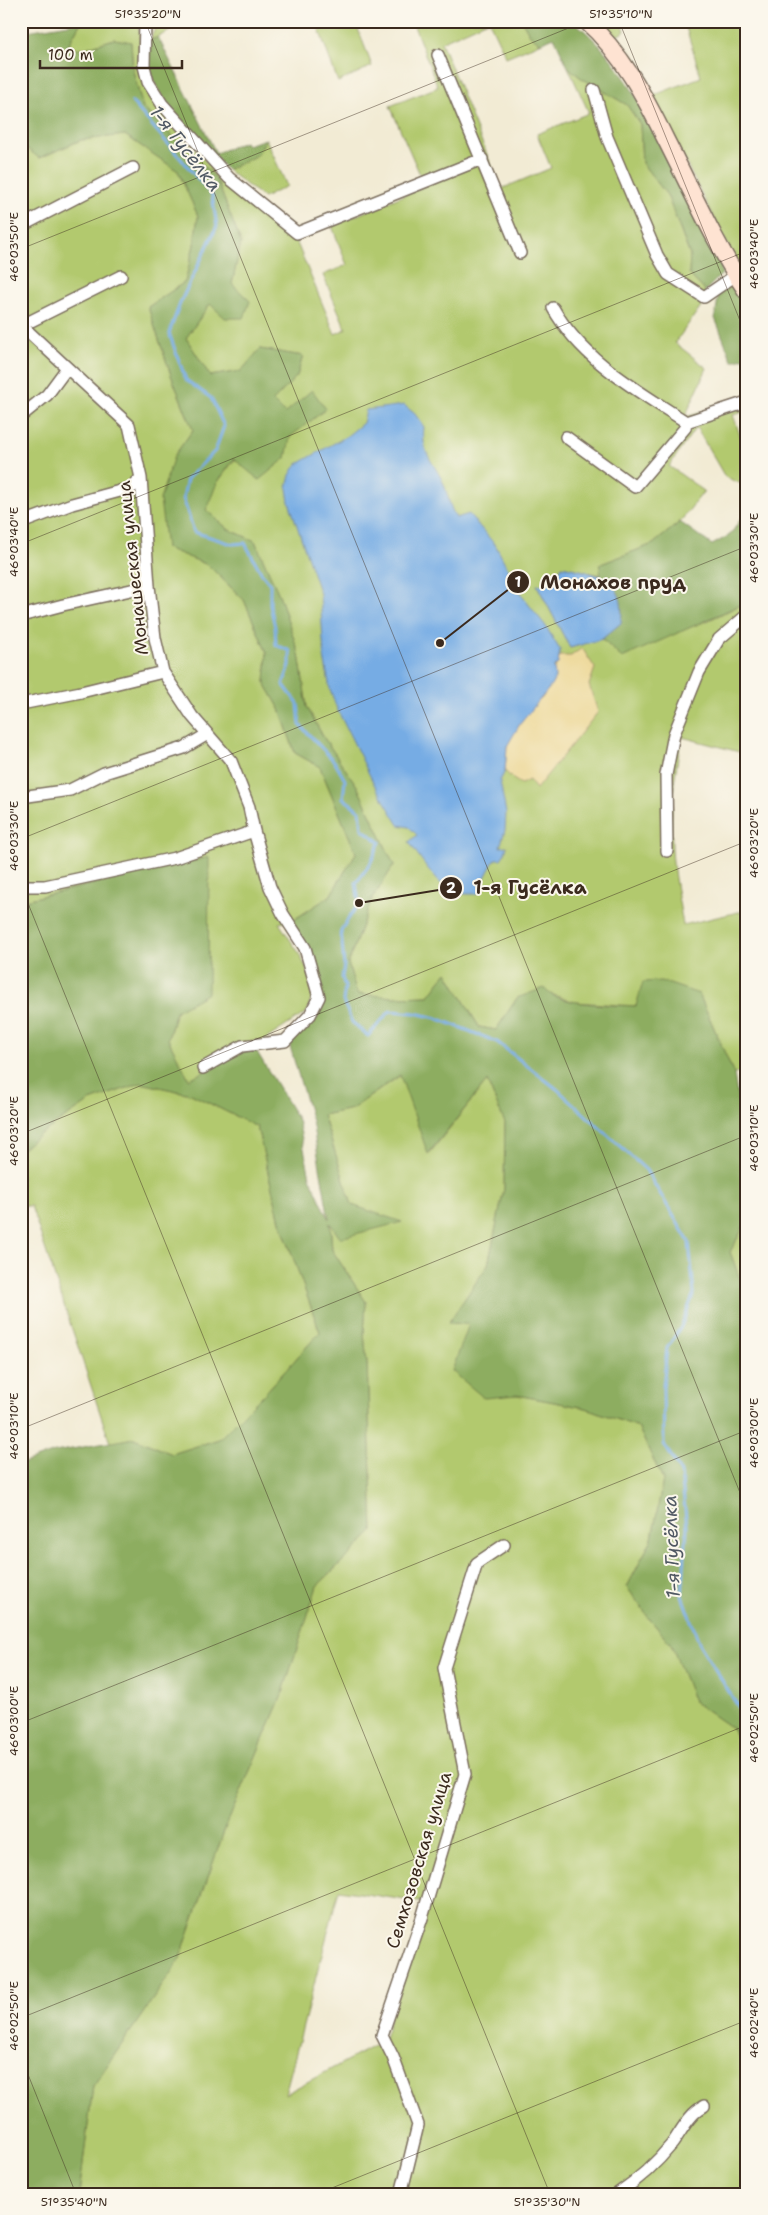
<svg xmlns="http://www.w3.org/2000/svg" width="768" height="2215" font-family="'Shantell Sans',sans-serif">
  <rect width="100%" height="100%" fill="#fbf7ec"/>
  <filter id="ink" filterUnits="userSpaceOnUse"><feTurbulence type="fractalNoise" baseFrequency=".02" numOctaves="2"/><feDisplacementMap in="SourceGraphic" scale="10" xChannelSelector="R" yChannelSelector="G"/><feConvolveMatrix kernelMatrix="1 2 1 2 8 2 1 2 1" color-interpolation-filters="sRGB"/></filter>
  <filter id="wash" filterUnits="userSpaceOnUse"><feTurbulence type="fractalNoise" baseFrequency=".0096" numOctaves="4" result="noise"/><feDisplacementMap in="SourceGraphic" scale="20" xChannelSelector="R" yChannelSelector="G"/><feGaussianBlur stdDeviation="1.12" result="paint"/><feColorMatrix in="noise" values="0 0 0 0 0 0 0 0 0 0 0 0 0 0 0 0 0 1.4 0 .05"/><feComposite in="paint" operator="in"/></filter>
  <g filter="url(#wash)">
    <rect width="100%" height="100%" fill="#f2ebd4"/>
    <path fill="#b2c96e" stroke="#767a46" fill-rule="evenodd" d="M 135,21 L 140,32 L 138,67 L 144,85 L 160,111 L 226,183 L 294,236 L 335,334 L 346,329 L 323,275 L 347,265 L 332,226 L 425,186 L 390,106 L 438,87 L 412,21 L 488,21 L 441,42 L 501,189 L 551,168 L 537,134 L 589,113 L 568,67 L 580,77 L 627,105 L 640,124 L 642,163 L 667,195 L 690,256 L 689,274 L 705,291 L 706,299 L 675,343 L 707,368 L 685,417 L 747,399 L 747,411 L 733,415 L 747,455 L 747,486 L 725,477 L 696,427 L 669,466 L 704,491 L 680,522 L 653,544 L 601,564 L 600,575 L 562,566 L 556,577 L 544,586 L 537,585 L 570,648 L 602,639 L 622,658 L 666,636 L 707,621 L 747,602 L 747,754 L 682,737 C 674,774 670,810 672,848 C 673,874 679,900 683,925 L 747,910 L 747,1071 L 734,1074 L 699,994 L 636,1006 L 575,1002 L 547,993 L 517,998 L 496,1030 L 479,1027 L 447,972 L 429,996 L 395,997 L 357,995 L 348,963 L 371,901 L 394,865 L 357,786 L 324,738 L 307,707 L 299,654 L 280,597 L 255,541 L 228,529 L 205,510 L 217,483 L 235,459 L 286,458 L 289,437 L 326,409 L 285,413 L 272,401 L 297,376 L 303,356 L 260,349 L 242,371 L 210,376 L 186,338 L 210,303 L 232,284 L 241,243 L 216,178 L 143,108 L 133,71 L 131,42 L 114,39 L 86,48 L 66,49 L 81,22 Z
      M 163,21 L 191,21 L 149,41 L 158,23 Z
      M 316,21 L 355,21 L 372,66 L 338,82 Z
      M 489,21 L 522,21 L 530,35 L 540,43 L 506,57 Z
      M 595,21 L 621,21 L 625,31 L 612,39 Z
      M 684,21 L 747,21 L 747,283 L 652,96 L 701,77 Z
      M 125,135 L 178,171 L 198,216 L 194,245 L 185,282 L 148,307 L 171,375 L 193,430 L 174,456 L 166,548 L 208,565 L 244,600 L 267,653 L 265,683 L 280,709 L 295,753 L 320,767 L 356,853 L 330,896 L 292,921 L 279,923 L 299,953 L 309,974 L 313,992 L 307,1012 L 254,1047 L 189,1080 L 168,1039 L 176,1012 L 209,858 L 21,901 L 21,144 L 40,158 L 81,140 Z
      M 266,139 L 287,186 L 264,198 L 227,170 L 257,155 Z
      M 401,1075 L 429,1154 L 487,1081 L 505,1123 L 504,1189 L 488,1265 L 449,1323 L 469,1324 L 484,1397 L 517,1395 L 586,1408 L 638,1427 L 663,1480 L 652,1539 L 627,1587 L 648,1617 L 671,1644 L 694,1702 L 733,1729 L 747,1764 L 747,2194 L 79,2194 L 93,2086 L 179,1961 L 224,1831 L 282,1695 L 317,1586 L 373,1532 L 367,1363 L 364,1334 L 366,1302 L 332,1250 L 330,1221 L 352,1205 L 323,1115 L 352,1109 ZM 339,1890 L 426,1903 L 383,2041 L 285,2094 Z
      M 141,1083 L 191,1094 L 257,1127 L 280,1221 L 320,1332 L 268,1390 L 219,1439 L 172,1454 L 134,1438 L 110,1443 L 31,1206 L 21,1206 L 21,1150 L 36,1137 L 90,1101 Z
      M 747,1223 L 747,1291 L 744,1290 L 730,1252 L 745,1224 Z"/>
    <path fill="#8dad61" stroke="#646c40" d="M 522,21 L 573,21 C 621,58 646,113 671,166 C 688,199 704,232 721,265 L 722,274 L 705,291 L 689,274 L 690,255 L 667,195 L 642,163 L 640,124 L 627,105 L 580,77 L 568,67 L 554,37 L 540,43 L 530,35 Z
      M 81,22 L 66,49 L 86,48 L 114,39 L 131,42 L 133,71 L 143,108 L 216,178 L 241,243 L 232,284 L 250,301 L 244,318 L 225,318 L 210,304 L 186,338 L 210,376 L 241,371 L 260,349 L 303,356 L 297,376 L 273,401 L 285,413 L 312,390 L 326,409 L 290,437 L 286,458 L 259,480 L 234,459 L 217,483 L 206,510 L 228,529 L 255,541 L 280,597 L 299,654 L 307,707 L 324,738 L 357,786 L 394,865 L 371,901 L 348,963 L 357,994 L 395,997 L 429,996 L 447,972 L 479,1027 L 496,1030 L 517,998 L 544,988 C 555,1006 616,1005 636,1006 L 643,982 L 661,981 L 699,994 L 734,1074 L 741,1121 L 747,1120 L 747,1223 L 745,1224 L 730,1252 L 744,1290 L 747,1291 L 747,1764 L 733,1729 L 694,1702 L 671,1644 L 648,1617 L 627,1587 L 652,1539 L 663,1480 L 638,1427 L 586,1408 L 517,1395 L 484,1398 L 452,1371 L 469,1324 L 448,1323 L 488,1265 L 504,1189 L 505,1123 L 487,1081 L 428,1154 L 400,1075 L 352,1109 L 323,1115 L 352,1205 L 402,1222 L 340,1238 L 330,1223 L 332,1250 L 366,1302 L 364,1334 L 367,1363 L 373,1532 L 317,1586 L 282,1695 L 224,1831 L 179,1961 L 93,2086 L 79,2194 L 21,2194 L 21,1464 L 55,1452 L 134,1438 L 172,1454 L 219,1439 L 268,1390 L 320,1332 L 280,1221 L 257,1127 L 191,1094 L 141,1083 L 90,1101 L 36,1137 L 21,1150 L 21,901 L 209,857 L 208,993 L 176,1011 L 168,1039 L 189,1079 L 254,1047 L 298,1120 L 310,1177 L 329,1219 L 312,1121 L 289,1043 L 317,1018 L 323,999 L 292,921 L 330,896 L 356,853 L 320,767 L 295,753 L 280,709 L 265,683 L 267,653 L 244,600 L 208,565 L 166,548 L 160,499 L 174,456 L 193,430 L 171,375 L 148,307 L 185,282 L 194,245 L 198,216 L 178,171 L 125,135 L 81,140 L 39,158 L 21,144 L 21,32 Z
      M 158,37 L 216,153 L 245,142 L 247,145 L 266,139 L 257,155 L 227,170 C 200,140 154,101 147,60 C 146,54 149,47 149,41 Z
      M 726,285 L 734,285 L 747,304 L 747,357 L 732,361 L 715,318 L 719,291 Z
      M 747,510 L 747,602 L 622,658 L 602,639 L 621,623 L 611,583 L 600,575 L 601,564 L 653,544 L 680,522 L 712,545 L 730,535 Z"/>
    <path fill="#eeda9e" stroke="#94825e" d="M 582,648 L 595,668 L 589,685 L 598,712 L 536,789 L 529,780 L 521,784 L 513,779 L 505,771 L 507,746 L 511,737 L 530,710 L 543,697 L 560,656 L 571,656 Z"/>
    <path fill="#76ace4" stroke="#586b81" d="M 404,405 L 415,414 L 424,427 C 421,453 433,461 443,482 C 448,494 449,506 456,518 L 469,514 L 496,546 L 522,596 L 545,625 L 560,650 L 558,664 L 554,666 L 555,678 L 551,686 L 520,724 L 507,746 L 505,771 L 500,781 L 506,813 L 505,830 L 500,847 L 507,846 L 505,853 L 501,859 L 495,859 L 483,881 L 484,887 L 477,894 C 467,894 455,895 446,888 C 433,878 419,856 409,842 L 417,835 L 409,827 L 399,825 L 374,784 L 337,709 L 330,689 L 324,657 L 320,594 L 289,502 L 287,488 L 290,475 L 296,465 L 347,436 L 363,423 L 366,410 Z
      M 562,566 C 598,574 627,578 621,623 L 602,639 L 570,648 L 537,585 C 549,586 556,577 562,566 Z"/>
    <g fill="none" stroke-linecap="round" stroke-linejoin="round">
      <path stroke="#76ace4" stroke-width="3" d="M 132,102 L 212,195 L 217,226 L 181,301 L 169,333 L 186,380 L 211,398 L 224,426 L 215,451 L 187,479 L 183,498 L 194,532 L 232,544 L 245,543 L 262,574 L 270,584 L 270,605 L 275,627 L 276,645 L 290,651 L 290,665 L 283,684 L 298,704 L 300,725 L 334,761 L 345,780 L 343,798 L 360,811 L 362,829 L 380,842 L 370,864 L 356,883 L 359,903 L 341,930 L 344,966 L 342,977 L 345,987 L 343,1001 L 352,1022 L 368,1036 L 390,1011 L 415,1013 L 436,1018 L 497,1042 L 557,1089 L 646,1170 L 689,1242 L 694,1293 L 681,1327 L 667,1348 L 663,1388 L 664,1444 L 681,1473 L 687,1527 L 682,1596 L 700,1645 L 747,1721"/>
    </g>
  </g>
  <g filter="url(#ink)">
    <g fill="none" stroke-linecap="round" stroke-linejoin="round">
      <g stroke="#7b6e5e" stroke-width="14">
        <path id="minor" d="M 145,21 L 144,66 L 148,82 L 162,104 L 229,178 L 297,233 L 482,159
          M 438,55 L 520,253
          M 594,90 L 607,137 L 657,255 L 668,274 L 704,297 L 736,275
          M 21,226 L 133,168
          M 553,308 C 582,360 637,390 686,422
          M 21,322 L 31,321 L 121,276
          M 21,325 L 129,425 L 141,478 L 149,586 L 155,638 L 163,672 L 192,716 L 231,761 L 249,807 L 254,831 L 270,887 L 283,914 L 305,948 L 319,997 L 310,1015 L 285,1041 L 242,1046 L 203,1068
          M 21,416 L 47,395 L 67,368
          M 686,422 L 747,402
          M 566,437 L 635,487 L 685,428 L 686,422
          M 21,523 L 72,504 L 131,488 L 141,478
          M 21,616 L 63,605 L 149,586
          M 21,704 L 81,692 L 163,672
          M 21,797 L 70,790 L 104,773 L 184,748 L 206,735
          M 667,851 L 666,775 L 674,734 L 699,672 L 719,639 L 747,615
          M 21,886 L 45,886 L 175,858 L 254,831
          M 401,2194 L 418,2125 L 393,2057 L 382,2035 L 422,1918 L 465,1774 L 444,1668 L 477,1563 L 504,1545
          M 617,2194 C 638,2180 656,2164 672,2144 C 682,2130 689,2114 704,2106"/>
      </g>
      <g stroke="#7b6e5e" stroke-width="19">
        <path id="secondary" d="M 586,21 C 622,53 645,97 666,140 C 692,191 715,244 747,292"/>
      </g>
      <use href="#minor" stroke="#fff" stroke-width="11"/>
      <use href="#secondary" stroke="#fee3d2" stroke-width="16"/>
    </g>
  </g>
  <path fill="none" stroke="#3b2a1e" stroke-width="1" stroke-opacity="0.45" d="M 145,21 L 747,1510M 619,21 L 747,338M 21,249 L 586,21M 21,544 L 747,251M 21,839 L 747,546M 21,886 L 550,2194M 21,1134 L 747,841M 21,1429 L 747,1135M 21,1723 L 747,1430M 21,2018 L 747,1725M 21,2057 L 76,2194M 317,2194 L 747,2020"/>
  <g text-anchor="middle" stroke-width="4" stroke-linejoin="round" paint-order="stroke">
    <g font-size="18" fill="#3b2a1e" stroke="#fbf7ec">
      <text transform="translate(133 568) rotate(-96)" y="6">Монашеская улица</text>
      <text transform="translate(419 1860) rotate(-73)" y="6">Семхозовская улица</text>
    </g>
    <g font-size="19" font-style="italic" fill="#505863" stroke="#fbf7ec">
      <text transform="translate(186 148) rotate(52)" y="7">1-я Гусёлка</text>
      <text transform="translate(671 1547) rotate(-92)" y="7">1-я Гусёлка</text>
    </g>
  </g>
  <path fill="none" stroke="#3b2a1e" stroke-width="2" d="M440 643L518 582M359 903L451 888"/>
  <g fill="#3b2a1e" stroke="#fbf7ec" stroke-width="2">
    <circle cx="440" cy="643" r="5"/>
    <circle cx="359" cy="903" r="5"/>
    <circle cx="518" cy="582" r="12"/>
    <circle cx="451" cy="888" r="12"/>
  </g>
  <g font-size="15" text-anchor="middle" font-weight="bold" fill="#fff">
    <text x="518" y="587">1</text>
    <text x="451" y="893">2</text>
  </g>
  <g font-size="19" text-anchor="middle" font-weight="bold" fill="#3b2a1e" stroke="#fbf7ec" stroke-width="4" stroke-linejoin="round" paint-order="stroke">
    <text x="613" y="589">Монахов пруд</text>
    <text x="530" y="894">1-я Гусёлка</text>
  </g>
  <rect width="768" height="2215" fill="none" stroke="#fbf7ec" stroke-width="55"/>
  <path d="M40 60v8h142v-8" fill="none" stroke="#3b2a1e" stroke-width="2.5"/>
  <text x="48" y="60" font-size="15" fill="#3b2a1e" stroke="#fbf7ec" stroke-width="4" paint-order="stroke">100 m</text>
  <rect x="28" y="28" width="712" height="2160" fill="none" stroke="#3b2a1e" stroke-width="2"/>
  <g font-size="12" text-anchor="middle" fill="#3b2a1e">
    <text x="148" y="18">51°35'20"N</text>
    <text x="621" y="18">51°35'10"N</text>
    <text transform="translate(14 247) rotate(-90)" y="4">46°03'50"E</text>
    <text transform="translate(754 254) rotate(-90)" y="4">46°03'40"E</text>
    <text transform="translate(14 542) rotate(-90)" y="4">46°03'40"E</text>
    <text transform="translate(754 548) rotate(-90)" y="4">46°03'30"E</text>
    <text transform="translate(14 836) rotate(-90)" y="4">46°03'30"E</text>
    <text transform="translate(754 843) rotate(-90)" y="4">46°03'20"E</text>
    <text transform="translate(14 1131) rotate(-90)" y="4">46°03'20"E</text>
    <text transform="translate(754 1138) rotate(-90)" y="4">46°03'10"E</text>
    <text transform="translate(14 1426) rotate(-90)" y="4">46°03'10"E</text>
    <text transform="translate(754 1433) rotate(-90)" y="4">46°03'00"E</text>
    <text transform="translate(14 1721) rotate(-90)" y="4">46°03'00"E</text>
    <text transform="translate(754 1728) rotate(-90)" y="4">46°02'50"E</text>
    <text transform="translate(14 2016) rotate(-90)" y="4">46°02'50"E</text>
    <text transform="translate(754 2023) rotate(-90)" y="4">46°02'40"E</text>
    <text x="74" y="2206">51°35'40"N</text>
    <text x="547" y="2206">51°35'30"N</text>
  </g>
</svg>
